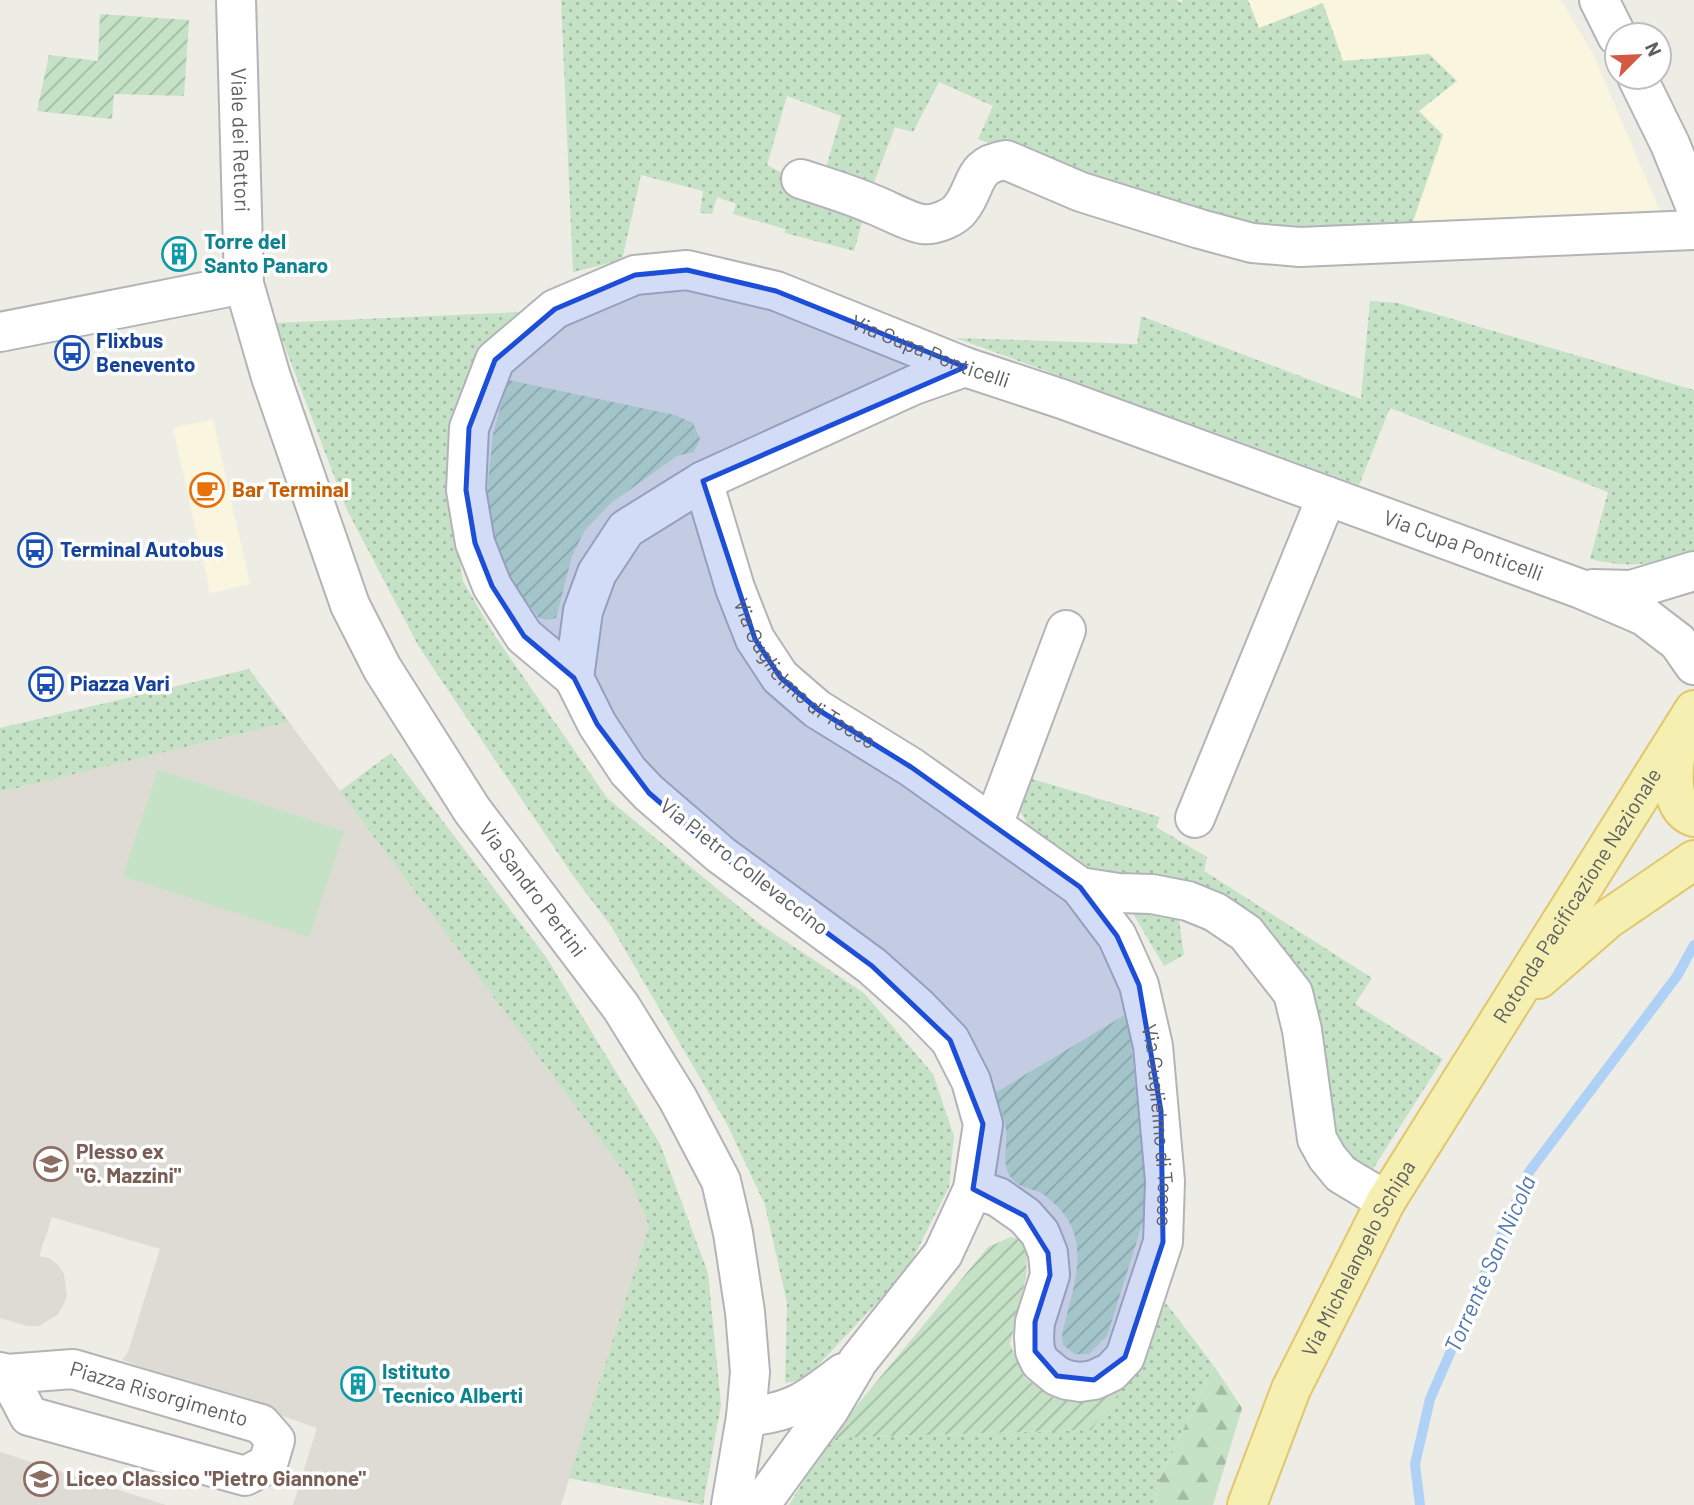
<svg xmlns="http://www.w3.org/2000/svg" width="1694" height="1505" font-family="Barlow,sans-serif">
  <defs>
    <pattern id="grass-dots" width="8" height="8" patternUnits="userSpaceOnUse" patternTransform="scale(1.75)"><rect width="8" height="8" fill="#c5e2c6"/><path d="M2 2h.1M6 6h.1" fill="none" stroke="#a3baa4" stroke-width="1.8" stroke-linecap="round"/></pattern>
    <pattern id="forest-firs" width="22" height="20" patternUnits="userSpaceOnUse" patternTransform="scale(1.75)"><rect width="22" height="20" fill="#c5e2c6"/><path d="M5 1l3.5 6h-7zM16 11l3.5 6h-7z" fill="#a3baa4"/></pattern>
    <pattern id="garden-furrows" width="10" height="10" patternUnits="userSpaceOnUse" patternTransform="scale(1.75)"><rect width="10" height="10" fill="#c5e2c6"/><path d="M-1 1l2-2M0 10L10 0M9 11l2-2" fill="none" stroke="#a3baa4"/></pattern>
  </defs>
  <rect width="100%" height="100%" fill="#edece5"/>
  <path fill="#faf5de" d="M 1248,0 L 1561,0 L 1593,54 L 1665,223 L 1410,230 L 1418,111 L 1457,81 L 1429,54 L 1343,61 L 1258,29 Z
    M 213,419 L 250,584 L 210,593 L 173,428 Z"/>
  <path fill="#dddbd3" d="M 289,722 L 630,1180 L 649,1226 L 561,1505 L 293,1505 L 317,1428 L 122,1360 L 128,1352 L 160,1249 L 52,1217 L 39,1256 L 49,1258 L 58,1265 L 64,1274 L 67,1296 L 63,1306 L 57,1315 L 39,1326 L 28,1326 L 0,1318 L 0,792 Z
    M 0,1452 L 166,1505 L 0,1505 Z"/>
  <path fill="url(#grass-dots)" fill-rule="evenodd" d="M 561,0 L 1176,0 L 1181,3 L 1183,0 L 1248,0 L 1259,28 L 1323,3 L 1343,61 L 1429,54 L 1457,81 L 1419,111 L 1443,135 L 1410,230 L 1306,236 L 1177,214 L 978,139 L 993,106 L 939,82 L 913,132 L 895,127 L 870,193 L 854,251 L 785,233 L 785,229 L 733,214 L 736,204 L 717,197 L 712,214 L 700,213 L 703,191 L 641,175 L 622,260 L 573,272 ZM 787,96 L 841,116 L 819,192 L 767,165 Z
    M 1370,301 L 1398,303 L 1694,390 L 1694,553 C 1654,564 1632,569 1590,559 L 1608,492 L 1390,408 L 1359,485 L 956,338 L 1137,344 L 1141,316 L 1361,399 Z
    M 520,312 L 465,396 L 451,505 L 463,581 L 493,633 L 608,799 L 761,925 L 864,993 L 933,1074 L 954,1136 L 949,1187 L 906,1272 L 805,1379 L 785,1383 L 787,1303 L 765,1205 L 727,1124 L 611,926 L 574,877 L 419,647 L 346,508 L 276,323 Z
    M 249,669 L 289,722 L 0,792 L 0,728 Z
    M 391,753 L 546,957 L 660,1144 L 708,1273 L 721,1405 L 703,1505 L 569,1478 L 649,1226 L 630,1180 L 340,791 Z
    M 1029,778 L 1160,817 L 1156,827 L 1207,857 L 1204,871 L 1372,978 L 1355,1004 L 1443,1059 L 1366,1180 L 1332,1152 L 1311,1017 L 1190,886 L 1083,867 L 1049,849 L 1028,825 L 1018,808 Z
    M 1140,911 L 1179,919 L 1184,955 L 1164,966 L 1132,912 Z
    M 1166,1303 L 1214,1366 L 1159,1480 L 1155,1505 L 789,1505 L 830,1438 L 1091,1430 L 1131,1377 Z"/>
  <path fill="url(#forest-firs)" d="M 1214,1366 L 1242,1408 L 1213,1505 L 1155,1505 L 1159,1480 Z"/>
  <path fill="url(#garden-furrows)" d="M 100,14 L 189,20 L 184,96 L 114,94 L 112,119 L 37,111 L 49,55 L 98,61 Z
    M 508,380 L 675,415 L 693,423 L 700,439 L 694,452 L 677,456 L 611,503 L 585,530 L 572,556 L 556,618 L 546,620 L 538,617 L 512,581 L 495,542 L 486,501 L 493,434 Z
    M 1128,1013 L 1147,1201 L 1145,1215 L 1107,1336 L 1089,1354 L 1075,1354 L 1063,1345 L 1062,1335 C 1073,1284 1097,1236 1047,1197 C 1035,1187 1020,1191 1010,1176 C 1001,1163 1008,1144 1006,1129 C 1004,1116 999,1104 995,1093 Z
    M 1011,1237 L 1022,1240 L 1027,1255 L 1026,1277 L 1010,1344 L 1025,1378 L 1052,1397 L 1076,1403 L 1106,1395 L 1131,1377 L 1091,1430 L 830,1438 L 988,1247 Z"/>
  <path fill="#c5e2c6" d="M 158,769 L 344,831 L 309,937 L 123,876 Z"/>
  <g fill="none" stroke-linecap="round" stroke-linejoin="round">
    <path stroke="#aed1f5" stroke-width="10" d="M 1420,1505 L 1415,1464 L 1430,1399 L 1529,1172 L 1677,976 L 1694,945"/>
    <g stroke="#b2b4b8" stroke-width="42">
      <g id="minor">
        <path id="s1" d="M 236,0 L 244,284 L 271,377 L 350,605 L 382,668 L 472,810 L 621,1007 L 678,1099 L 721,1181 L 733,1233 L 745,1312 L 750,1372 L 746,1417 L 731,1505"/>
        <path d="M 1599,0 L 1617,36"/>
        <path d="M 1637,77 L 1670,144 L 1694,203"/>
        <path d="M 801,179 C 825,187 849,194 872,204 C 886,209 908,222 922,224 C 934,226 954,218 961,208 C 978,186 971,165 1006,160 L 1081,192 L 1200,229 L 1252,243 L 1300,247 L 1694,230"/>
        <path d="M 0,332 L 244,284"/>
        <path id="s2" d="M 703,481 L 735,588 L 755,639 L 780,677 L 817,709 L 911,767 L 1080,887 L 1117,936 L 1139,985 L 1153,1046 L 1165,1181 L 1163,1242 L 1125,1357 L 1111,1372 L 1094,1380 L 1080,1382 L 1067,1380 L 1057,1376 L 1040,1362 L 1035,1351 L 1034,1337 L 1035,1322 L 1050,1275 L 1048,1253 L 1040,1233 L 1025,1216 L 998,1197 L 973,1189"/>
        <path d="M 1593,589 L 1631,590 L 1694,571"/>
        <path id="s3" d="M 574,678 L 524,636 L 492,586 L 475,543 L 466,490 L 469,428 L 495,360 L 555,309 L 635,275 L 687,270 L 776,291 L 965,367 L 1062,399 L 1581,589 L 1644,616 L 1678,642 L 1694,665"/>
        <path d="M 1195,818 L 1327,496"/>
        <path d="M 993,825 L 1066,630"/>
        <path d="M 1080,887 L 1118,893 L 1152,894 L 1188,901 L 1215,912 L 1246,933 L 1293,993 L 1302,1030 L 1317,1139 L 1327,1157 L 1341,1174 L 1386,1201"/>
        <path id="s4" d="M 0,1372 L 7,1374 L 73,1369 L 261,1424 L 275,1440 L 268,1464 L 245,1476 L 29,1416 L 7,1374"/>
        <path d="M 746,1417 C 793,1412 807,1401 843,1373"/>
        <path d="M 760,1505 L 829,1410 L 858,1361 L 943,1254 L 973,1189 L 983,1124 L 971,1081 L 950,1040 L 919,1008 L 872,966 L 721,855 L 649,793 L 628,771 L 597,724 L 574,678 L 583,611 L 597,573 L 626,529 L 703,481 L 914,385 L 965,367"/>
      </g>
    </g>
    <g stroke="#e1c76b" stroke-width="42">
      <g id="major">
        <path d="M 1679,740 C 1673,761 1666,808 1694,817"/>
        <path d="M 1539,979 L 1608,919 L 1694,860"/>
        <path id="s5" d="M 1247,1505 L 1291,1389 L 1386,1201 L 1694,710"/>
      </g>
    </g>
    <use href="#minor" stroke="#fff" stroke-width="38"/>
    <use href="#major" stroke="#f6efb2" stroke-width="38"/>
  </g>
  <path fill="#1d4ed8" fill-opacity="0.2" stroke="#1d4ed8" stroke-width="5" stroke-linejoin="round" d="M 687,270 L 776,291 L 965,367 L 703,481 L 755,639 L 780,677 L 817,709 L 911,767 L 1080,887 L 1117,936 L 1139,985 L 1161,1111 L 1163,1242 L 1125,1357 L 1094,1380 L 1057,1376 L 1035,1351 L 1035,1322 L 1050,1275 L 1048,1253 L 1025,1216 L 973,1189 L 983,1124 L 950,1040 L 872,966 L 721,855 L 649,793 L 597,724 L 574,678 L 524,636 L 492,586 L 475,543 L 466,490 L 469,428 L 495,360 L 555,309 L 635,275 Z"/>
  <defs>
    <g id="building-ring" transform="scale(1.75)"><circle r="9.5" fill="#fff" stroke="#0f9aa8" stroke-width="1.5"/><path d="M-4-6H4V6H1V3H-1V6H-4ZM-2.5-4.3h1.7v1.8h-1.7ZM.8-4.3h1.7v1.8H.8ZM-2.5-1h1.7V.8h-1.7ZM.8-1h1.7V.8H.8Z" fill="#0f9aa8"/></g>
    <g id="bus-ring" transform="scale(1.75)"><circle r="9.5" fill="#fff" stroke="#1a4fb4" stroke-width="1.5"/><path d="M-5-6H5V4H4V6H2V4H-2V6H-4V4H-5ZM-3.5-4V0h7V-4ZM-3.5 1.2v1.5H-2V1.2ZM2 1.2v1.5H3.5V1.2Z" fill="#1a4fb4"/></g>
    <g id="cafe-ring" transform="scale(1.75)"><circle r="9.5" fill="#fff" stroke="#e8710a" stroke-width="1.5"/><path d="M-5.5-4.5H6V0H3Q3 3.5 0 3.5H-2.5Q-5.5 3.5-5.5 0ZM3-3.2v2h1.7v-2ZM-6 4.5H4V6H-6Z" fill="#e8710a"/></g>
    <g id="school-ring" transform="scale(1.75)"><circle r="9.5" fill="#fff" stroke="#8d6e63" stroke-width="1.5"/><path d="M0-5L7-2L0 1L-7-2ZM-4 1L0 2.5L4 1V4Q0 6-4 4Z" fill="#8d6e63"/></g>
  </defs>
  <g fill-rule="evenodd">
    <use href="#building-ring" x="179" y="254"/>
    <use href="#bus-ring" x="72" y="353"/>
    <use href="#cafe-ring" x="207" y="490"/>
    <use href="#bus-ring" x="35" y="550"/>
    <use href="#bus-ring" x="46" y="684"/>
    <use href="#school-ring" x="51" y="1164"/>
    <use href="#building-ring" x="358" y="1384"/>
    <use href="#school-ring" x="41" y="1479"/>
  </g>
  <g text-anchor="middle" stroke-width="7" stroke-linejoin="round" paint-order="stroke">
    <g font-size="21" fill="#5d5f64" stroke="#fff">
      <text dy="7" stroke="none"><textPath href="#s1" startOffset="140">Viale dei Rettori</textPath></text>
      <text dy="7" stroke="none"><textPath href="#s3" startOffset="835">Via Cupa Ponticelli</textPath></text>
      <text dy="7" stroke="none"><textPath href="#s3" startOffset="1402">Via Cupa Ponticelli</textPath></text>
      <text dy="7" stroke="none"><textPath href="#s2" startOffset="226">Via Guglielmo di Tocco</textPath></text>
      <text transform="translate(744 867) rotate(38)" y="7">Via Pietro Collevaccino</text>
      <text dy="7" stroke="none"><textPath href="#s1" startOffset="961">Via Sandro Pertini</textPath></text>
      <text dy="7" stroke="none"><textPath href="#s5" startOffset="695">Rotonda Pacificazione Nazionale</textPath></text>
      <text dy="7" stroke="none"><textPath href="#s2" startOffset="836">Via Guglielmo di Tocco</textPath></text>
      <text dy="7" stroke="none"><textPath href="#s5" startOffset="271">Via Michelangelo Schipa</textPath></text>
      <text dy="7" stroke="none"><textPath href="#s4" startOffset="163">Piazza Risorgimento</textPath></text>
    </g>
    <g font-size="21" font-weight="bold" fill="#0d838f" stroke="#fff" text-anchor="start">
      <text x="204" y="249">Torre del<tspan x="204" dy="24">Santo Panaro</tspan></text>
      <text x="382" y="1379">Istituto<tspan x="382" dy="24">Tecnico Alberti</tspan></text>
    </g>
    <g font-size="21" font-weight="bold" fill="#164399" stroke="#fff" text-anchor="start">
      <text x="96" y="348">Flixbus<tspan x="96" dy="24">Benevento</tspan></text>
      <text x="60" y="557">Terminal Autobus</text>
      <text x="70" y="691">Piazza Vari</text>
    </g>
    <g font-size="21" font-weight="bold" fill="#c56008" stroke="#fff" text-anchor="start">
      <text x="232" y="497">Bar Terminal</text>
    </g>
    <g font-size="21" font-weight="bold" fill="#785e54" stroke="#fff" text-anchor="start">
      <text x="76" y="1159">Plesso ex<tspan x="76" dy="24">"G. Mazzini"</tspan></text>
      <text x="66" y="1486">Liceo Classico "Pietro Giannone"</text>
    </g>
    <g font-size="23" font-style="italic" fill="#5078ae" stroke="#fff">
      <text transform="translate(1490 1264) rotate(-66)" y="8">Torrente San Nicola</text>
    </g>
  </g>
  <g transform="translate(1638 56) rotate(66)"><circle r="33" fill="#ffffff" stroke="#bebfc1" stroke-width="2"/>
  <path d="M0-5L12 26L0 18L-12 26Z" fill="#d55844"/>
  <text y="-10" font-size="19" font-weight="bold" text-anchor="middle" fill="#5d5f64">N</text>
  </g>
</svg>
